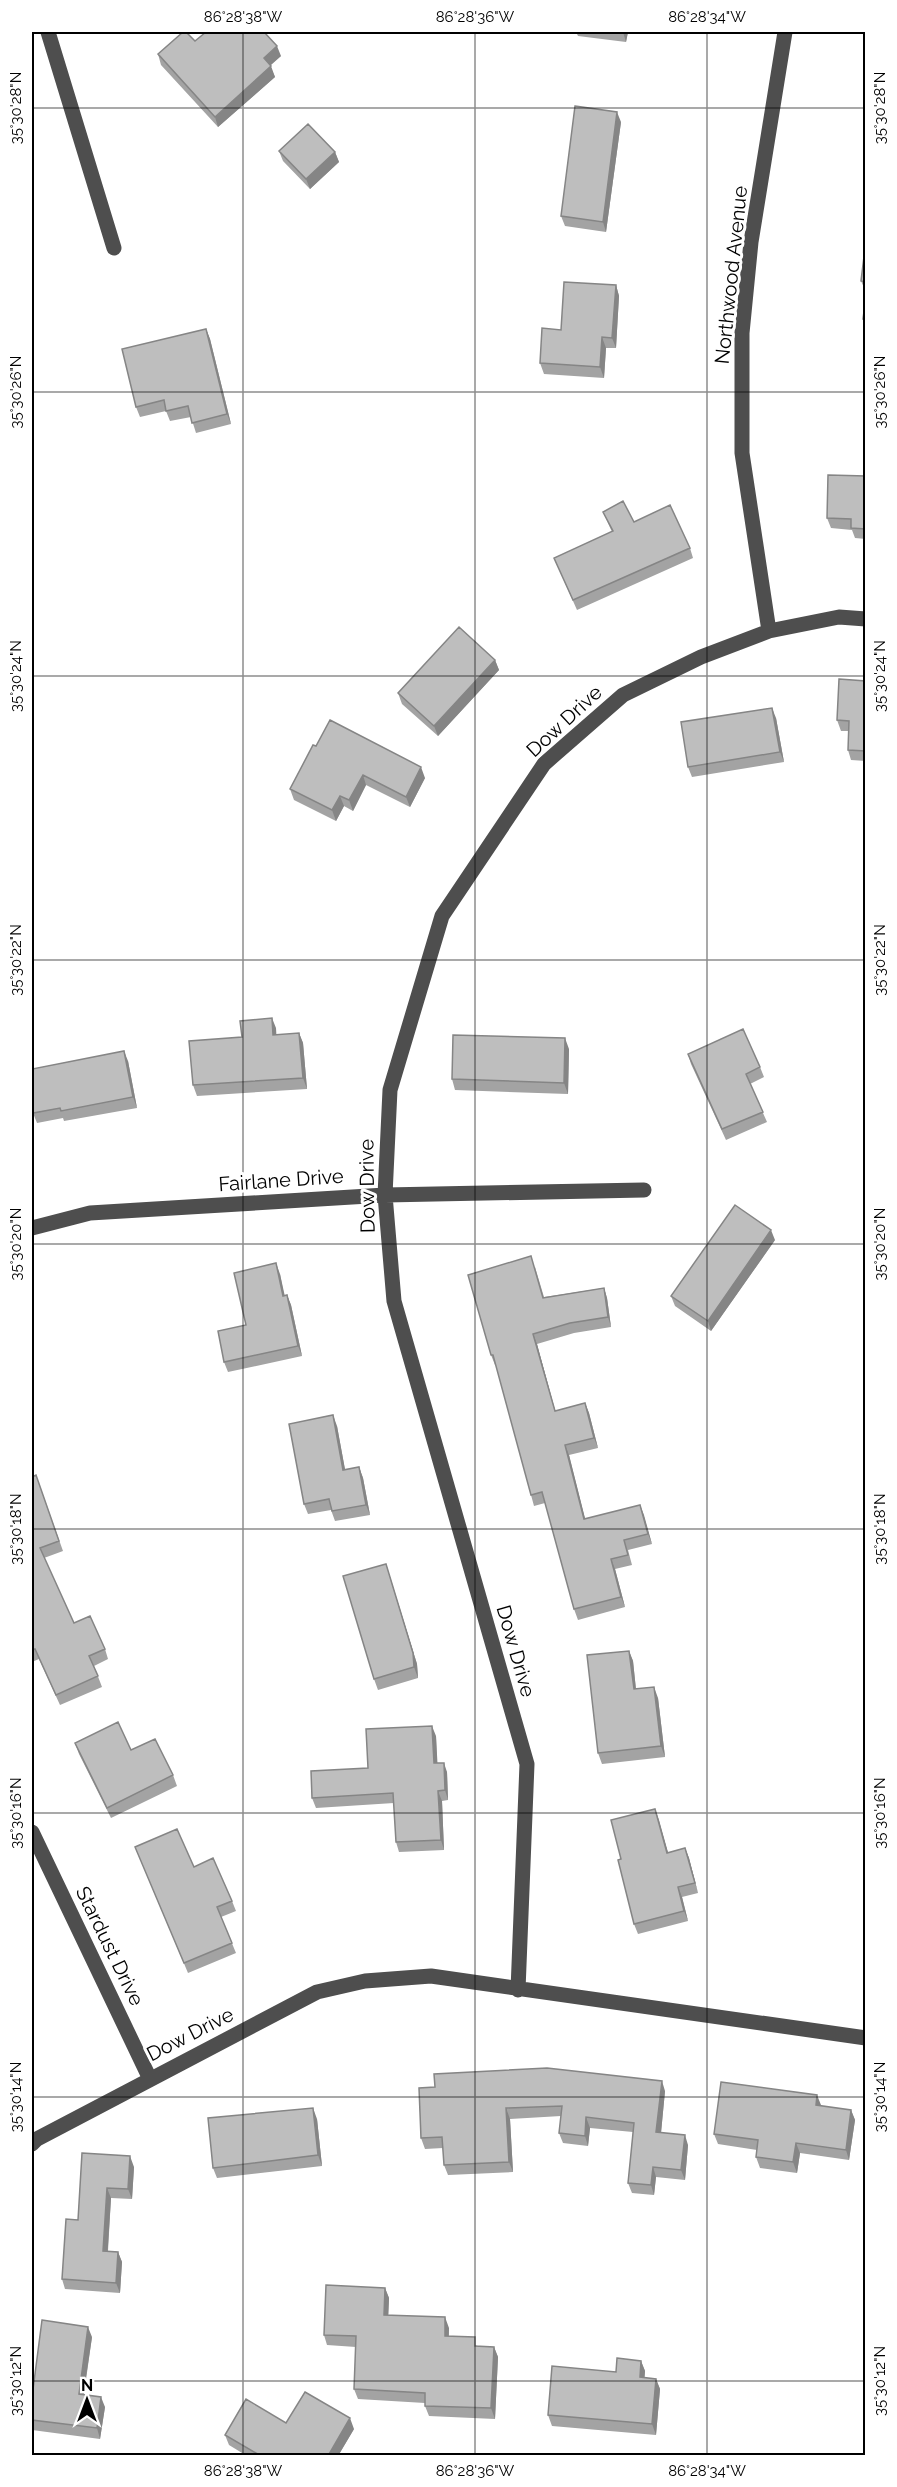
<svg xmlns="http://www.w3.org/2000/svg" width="897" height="2487" font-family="Raleway,sans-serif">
  <rect width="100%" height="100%" fill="#fff"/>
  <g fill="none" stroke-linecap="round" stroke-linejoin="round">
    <path stroke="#4e4e4e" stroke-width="15" d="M 48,32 L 114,248
      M 769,631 L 742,453 L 742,333 L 751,242 L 785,32
      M 32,1228 L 90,1213 L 385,1195 L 644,1190
      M 32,1832 L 150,2079
      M 518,1990 L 527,1764 L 394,1301 L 385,1195 L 390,1090 L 442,916 L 544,764 L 623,695 L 701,657 L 769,631 L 839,617 L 866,619
      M 32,2144 L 37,2139 L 317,1992 L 365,1981 L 431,1976 L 866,2038"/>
  </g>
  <path fill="#a3a3a3" d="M 576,32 L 628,32 L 626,42 L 578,36 Z
    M 195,41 L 281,56 L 270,66 L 275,77 L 218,127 L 161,65 L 158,54 Z
    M 621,122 L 606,232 L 565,226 L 561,216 Z
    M 279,151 L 335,152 L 339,162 L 310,189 L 283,161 Z
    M 866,240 L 866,292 L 861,281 Z
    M 616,285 L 619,296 L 616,348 L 606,348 L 604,378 L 544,374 L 540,363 L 561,330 Z
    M 206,329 L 210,339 L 231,424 L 196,433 L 191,417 L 170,421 L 166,411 L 140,417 L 136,407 Z
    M 866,476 L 866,539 L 855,538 L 852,530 L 831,528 L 827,518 Z
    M 603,512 L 634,522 L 690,548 L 693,558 L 577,610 L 554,558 L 612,532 Z
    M 495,660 L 499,670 L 438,736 L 402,704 L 398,693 Z
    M 866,681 L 866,761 L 851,760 L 848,750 L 849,731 L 841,731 L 837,720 Z
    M 776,718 L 784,762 L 692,777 L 688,767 Z
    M 316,746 L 425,778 L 410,807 L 366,785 L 353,811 L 344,806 L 336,821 L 294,800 L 290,789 Z
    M 276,1028 L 276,1035 L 299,1033 L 303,1043 L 307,1089 L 197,1096 L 193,1085 L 242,1037 Z
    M 569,1049 L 568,1094 L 455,1090 L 452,1079 Z
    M 688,1054 L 760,1067 L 764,1077 L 750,1084 L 767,1122 L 726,1140 L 691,1064 Z
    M 128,1061 L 137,1108 L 64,1121 L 63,1118 L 37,1123 L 33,1113 Z
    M 775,1240 L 711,1331 L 675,1306 L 671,1296 Z
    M 535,1267 L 544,1297 L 604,1288 L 607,1298 L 611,1327 L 574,1333 L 537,1344 L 555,1411 L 585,1403 L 589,1413 L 598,1448 L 569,1455 L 585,1519 L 640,1505 L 652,1544 L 628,1550 L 632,1565 L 615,1569 L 625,1607 L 578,1620 L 574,1609 L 545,1503 L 534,1506 L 531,1495 L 496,1365 L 495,1365 L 491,1355 Z
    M 280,1274 L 284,1295 L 287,1295 L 291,1305 L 302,1356 L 228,1372 L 224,1362 L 246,1325 Z
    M 337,1426 L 345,1470 L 359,1467 L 363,1478 L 370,1515 L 335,1521 L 331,1510 L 308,1514 L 304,1504 Z
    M 36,1475 L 63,1551 L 44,1558 L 74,1623 L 105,1649 L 108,1659 L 94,1666 L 102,1687 L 60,1705 L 39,1659 L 32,1662 L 32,1477 Z
    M 386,1564 L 417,1664 L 418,1678 L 378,1690 L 374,1679 Z
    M 629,1651 L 633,1661 L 636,1689 L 658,1698 L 665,1757 L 602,1764 L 598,1753 Z
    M 436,1736 L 437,1763 L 447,1772 L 448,1800 L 442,1801 L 444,1850 L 399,1852 L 396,1842 L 394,1803 L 316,1808 L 312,1798 L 368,1768 Z
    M 75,1743 L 131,1750 L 173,1775 L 177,1786 L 111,1818 L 79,1754 Z
    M 655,1809 L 668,1853 L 685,1848 L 689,1858 L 698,1893 L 682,1897 L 688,1921 L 638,1934 L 634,1924 L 621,1859 Z
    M 135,1847 L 194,1867 L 232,1901 L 236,1911 L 221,1917 L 236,1953 L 188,1973 Z
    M 419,2088 L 665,2091 L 661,2133 L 688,2145 L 685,2180 L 656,2177 L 654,2195 L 632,2193 L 628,2183 L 633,2132 L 590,2128 L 588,2146 L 563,2143 L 559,2133 L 561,2116 L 510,2119 L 513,2172 L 448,2175 L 444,2165 L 443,2148 L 425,2149 L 421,2138 Z
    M 821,2106 L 851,2110 L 855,2120 L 849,2160 L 800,2153 L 797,2173 L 760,2168 L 756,2157 L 757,2150 L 718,2144 L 714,2134 Z
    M 317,2119 L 322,2166 L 217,2178 L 213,2168 Z
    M 82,2153 L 134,2167 L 132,2199 L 111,2198 L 108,2251 L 118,2252 L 122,2262 L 120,2293 L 65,2289 L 62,2279 L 78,2220 Z
    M 385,2288 L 389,2298 L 388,2315 L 449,2328 L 449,2336 L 478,2346 L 494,2347 L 498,2357 L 495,2419 L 429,2416 L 425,2406 L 425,2403 L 358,2399 L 354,2389 L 356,2347 L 327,2345 L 324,2335 Z
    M 92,2337 L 84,2394 L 105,2407 L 100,2439 L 32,2430 L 32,2397 Z
    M 641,2361 L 645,2371 L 644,2378 L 656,2379 L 660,2389 L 656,2435 L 552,2426 L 548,2415 L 616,2372 Z
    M 354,2429 L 338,2456 L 247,2456 L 229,2445 L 225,2435 Z"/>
  <path fill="#858585" d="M 623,32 L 628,32 L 626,42 Z
    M 277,46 L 281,56 L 267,68 L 264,58 Z
    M 271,66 L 275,77 L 218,127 L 215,117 Z
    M 617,112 L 621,122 L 606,232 L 603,222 Z
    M 335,152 L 339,162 L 310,189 L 306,179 Z
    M 616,285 L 619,296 L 616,348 L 612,338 Z
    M 206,329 L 210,339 L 231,424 L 227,414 Z
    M 602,337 L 606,348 L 604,378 L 600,367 Z
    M 495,660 L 499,670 L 438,736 L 434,726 Z
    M 772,708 L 776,718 L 784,762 L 780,752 Z
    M 421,767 L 425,778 L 410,807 L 406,797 Z
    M 363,775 L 366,785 L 353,811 L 349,800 Z
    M 340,796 L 344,806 L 336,821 L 332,810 Z
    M 272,1018 L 276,1028 L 277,1045 L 273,1035 Z
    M 299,1033 L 303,1043 L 307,1089 L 303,1078 Z
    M 565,1038 L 569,1049 L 568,1094 L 564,1083 Z
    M 124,1051 L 128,1061 L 137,1108 L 133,1097 Z
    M 771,1230 L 775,1240 L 711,1331 L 708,1321 Z
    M 276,1263 L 280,1274 L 287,1306 L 283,1296 Z
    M 604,1288 L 607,1298 L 611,1327 L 608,1317 Z
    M 287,1295 L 291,1305 L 302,1356 L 298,1346 Z
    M 533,1334 L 537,1344 L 558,1421 L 555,1411 Z
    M 585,1403 L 589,1413 L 598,1448 L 594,1438 Z
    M 333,1415 L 337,1426 L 347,1480 L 343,1470 Z
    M 565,1445 L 569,1455 L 588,1530 L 584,1519 Z
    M 359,1467 L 363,1478 L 370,1515 L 366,1505 Z
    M 640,1505 L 644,1515 L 652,1544 L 648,1534 Z
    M 611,1559 L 615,1569 L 625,1607 L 621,1597 Z
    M 386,1564 L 417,1664 L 418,1678 L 414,1667 Z
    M 629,1651 L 633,1661 L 637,1700 L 634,1689 Z
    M 654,1687 L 658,1698 L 665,1757 L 661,1746 Z
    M 432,1726 L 436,1736 L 438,1773 L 434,1763 Z
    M 444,1763 L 447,1772 L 448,1800 L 445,1790 Z
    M 438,1791 L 442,1801 L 444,1850 L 441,1840 Z
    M 655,1809 L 659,1820 L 671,1863 L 667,1853 Z
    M 685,1848 L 689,1858 L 698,1893 L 695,1883 Z
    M 678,1887 L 682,1897 L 688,1921 L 684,1911 Z
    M 662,2081 L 665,2091 L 660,2143 L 656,2132 Z
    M 817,2095 L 821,2105 L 820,2116 L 816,2105 Z
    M 313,2108 L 317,2119 L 322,2166 L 318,2155 Z
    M 506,2108 L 510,2119 L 513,2172 L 509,2162 Z
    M 851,2110 L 855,2120 L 849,2160 L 846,2150 Z
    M 586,2117 L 590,2128 L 588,2146 L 585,2136 Z
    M 685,2135 L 688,2145 L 685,2180 L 681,2170 Z
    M 796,2143 L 800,2153 L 797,2173 L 793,2162 Z
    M 130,2156 L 134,2167 L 132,2199 L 128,2189 Z
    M 653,2167 L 656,2177 L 654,2195 L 651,2185 Z
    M 107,2188 L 111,2198 L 107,2261 L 103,2251 Z
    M 118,2252 L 122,2262 L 120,2293 L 116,2283 Z
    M 385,2288 L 389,2298 L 388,2325 L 384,2315 Z
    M 445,2317 L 449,2328 L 448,2347 L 445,2336 Z
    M 88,2327 L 92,2337 L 82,2404 L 79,2394 Z
    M 494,2347 L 498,2357 L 495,2419 L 491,2408 Z
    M 641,2361 L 645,2371 L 644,2388 L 640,2377 Z
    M 656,2379 L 660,2389 L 656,2435 L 652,2424 Z
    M 101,2397 L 105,2407 L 100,2439 L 97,2428 Z
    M 350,2418 L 354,2429 L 338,2456 L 328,2456 Z"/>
  <path fill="#bebebe" stroke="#858585" stroke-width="1.5" d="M 183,32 L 186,32 L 195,41 L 206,32 L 264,32 L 277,46 L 264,58 L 271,66 L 215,117 L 158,54 Z
    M 575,106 L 617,112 L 603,222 L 561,216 Z
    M 308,124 L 335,152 L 306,179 L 279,151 Z
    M 866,240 L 866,282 L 861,281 Z
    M 564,282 L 616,285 L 612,338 L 602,337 L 600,367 L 540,363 L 542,328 L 561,330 Z
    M 866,296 L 866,319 L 863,319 Z
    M 206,329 L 227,414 L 192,423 L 188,406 L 166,411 L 164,400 L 136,407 L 122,349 Z
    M 828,475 L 866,476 L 866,529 L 851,528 L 851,519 L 827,518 Z
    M 623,501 L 634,522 L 670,505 L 690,548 L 573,600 L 554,558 L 613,531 L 603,512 Z
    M 459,627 L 495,660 L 434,726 L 398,693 Z
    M 839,679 L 866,681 L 866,751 L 848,750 L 849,721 L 837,720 Z
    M 772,708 L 780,752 L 688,767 L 681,722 Z
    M 330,720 L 421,767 L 406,797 L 363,775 L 349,800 L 340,796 L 332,810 L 290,789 L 313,745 L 316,746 Z
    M 272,1018 L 273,1035 L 299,1033 L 303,1078 L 193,1085 L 189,1041 L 242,1037 L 240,1021 Z
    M 743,1029 L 760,1067 L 746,1074 L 763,1112 L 722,1129 L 688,1054 Z
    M 453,1035 L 565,1038 L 564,1083 L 452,1079 Z
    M 124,1051 L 133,1097 L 61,1111 L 60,1108 L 33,1113 L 32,1105 L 32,1069 Z
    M 735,1205 L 771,1230 L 708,1321 L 671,1296 Z
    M 531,1256 L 543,1298 L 604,1288 L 608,1317 L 570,1323 L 533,1334 L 555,1411 L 585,1403 L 594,1438 L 565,1445 L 584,1519 L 640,1505 L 648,1534 L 624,1540 L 628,1555 L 611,1559 L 621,1597 L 574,1609 L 542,1492 L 531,1495 L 493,1355 L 491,1355 L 468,1275 Z
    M 276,1263 L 283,1296 L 287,1295 L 298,1346 L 224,1362 L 218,1331 L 246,1325 L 234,1273 Z
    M 333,1415 L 343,1470 L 359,1467 L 366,1505 L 332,1511 L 329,1499 L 304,1504 L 289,1424 Z
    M 36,1475 L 59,1541 L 40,1548 L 74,1623 L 90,1616 L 105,1649 L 89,1656 L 98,1676 L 56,1695 L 35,1649 L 32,1650 L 32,1477 Z
    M 386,1564 L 413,1653 L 414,1667 L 374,1679 L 343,1576 Z
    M 629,1651 L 634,1689 L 654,1687 L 661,1746 L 598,1753 L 587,1655 Z
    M 118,1722 L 131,1750 L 155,1739 L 173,1775 L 107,1808 L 75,1743 Z
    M 432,1726 L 434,1763 L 444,1763 L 445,1790 L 438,1791 L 441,1840 L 396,1842 L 393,1793 L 312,1798 L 311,1771 L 368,1768 L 366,1729 Z
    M 655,1809 L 667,1853 L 685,1848 L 695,1883 L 678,1887 L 684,1911 L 634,1924 L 618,1860 L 621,1859 L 611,1820 Z
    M 177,1829 L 194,1867 L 213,1858 L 232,1901 L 217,1907 L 232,1943 L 184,1963 L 135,1847 Z
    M 547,2068 L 662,2081 L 656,2132 L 685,2135 L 681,2170 L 653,2167 L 651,2185 L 628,2183 L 634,2123 L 586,2117 L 585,2136 L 559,2133 L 562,2106 L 506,2108 L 509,2162 L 444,2165 L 442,2137 L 421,2138 L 419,2088 L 435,2087 L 434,2074 Z
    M 721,2082 L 817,2095 L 816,2105 L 851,2110 L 846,2150 L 796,2143 L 793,2162 L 756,2157 L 758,2140 L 714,2134 Z
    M 313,2108 L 318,2155 L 213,2168 L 208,2118 Z
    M 82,2153 L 130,2156 L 128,2189 L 107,2188 L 103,2251 L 118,2252 L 116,2283 L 62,2279 L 66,2219 L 78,2220 Z
    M 326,2285 L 385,2288 L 384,2315 L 445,2317 L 445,2336 L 475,2337 L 475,2346 L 494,2347 L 491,2408 L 425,2406 L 425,2393 L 354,2389 L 356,2336 L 324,2335 Z
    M 42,2320 L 88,2327 L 79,2394 L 101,2397 L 97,2428 L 32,2420 L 32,2397 Z
    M 617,2358 L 641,2361 L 640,2377 L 656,2379 L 652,2424 L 548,2415 L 552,2366 L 616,2372 Z
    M 305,2392 L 350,2418 L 328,2456 L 261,2456 L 225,2435 L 246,2399 L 286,2423 Z"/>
  <path fill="none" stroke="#000" stroke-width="1.5" stroke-opacity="0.45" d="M 243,32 L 243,2456M 475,32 L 475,2456M 707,32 L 707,2456M 32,108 L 866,108M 32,392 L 866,392M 32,676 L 866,676M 32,960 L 866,960M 32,1244 L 866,1244M 32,1529 L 866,1529M 32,1813 L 866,1813M 32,2097 L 866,2097M 32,2381 L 866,2381"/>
  <g text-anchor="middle" stroke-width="6" stroke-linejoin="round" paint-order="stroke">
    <g font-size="20" fill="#000" stroke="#fff">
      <text transform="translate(731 275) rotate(-84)" y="7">Northwood Avenue</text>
      <text transform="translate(564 721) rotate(-43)" y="7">Dow Drive</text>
      <text transform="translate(281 1180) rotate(-4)" y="7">Fairlane Drive</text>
      <text transform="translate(367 1186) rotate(-91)" y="7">Dow Drive</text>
      <text transform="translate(516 1651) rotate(74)" y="7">Dow Drive</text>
      <text transform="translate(110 1946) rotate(64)" y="7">Stardust Drive</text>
      <text transform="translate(190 2034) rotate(-27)" y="7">Dow Drive</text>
    </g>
  </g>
  <rect width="897" height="2487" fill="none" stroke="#ffffff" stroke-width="66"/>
  <g transform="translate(87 2400)" stroke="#ffffff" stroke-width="4.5" paint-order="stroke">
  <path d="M0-4.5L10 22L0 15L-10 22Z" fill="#000000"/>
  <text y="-9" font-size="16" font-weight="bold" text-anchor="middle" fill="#000000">N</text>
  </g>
  <rect x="33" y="33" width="831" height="2421" fill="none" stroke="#000" stroke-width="2"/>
  <g font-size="15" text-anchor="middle" fill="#000">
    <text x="243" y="22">86°28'38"W</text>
    <text x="475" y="22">86°28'36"W</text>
    <text x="707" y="22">86°28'34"W</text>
    <text transform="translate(16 108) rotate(-90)" y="5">35°30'28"N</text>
    <text transform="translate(880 108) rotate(-90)" y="5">35°30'28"N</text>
    <text transform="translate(16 392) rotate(-90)" y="5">35°30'26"N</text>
    <text transform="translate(880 392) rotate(-90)" y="5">35°30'26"N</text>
    <text transform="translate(16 676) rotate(-90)" y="5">35°30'24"N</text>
    <text transform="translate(880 676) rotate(-90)" y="5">35°30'24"N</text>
    <text transform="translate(16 960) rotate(-90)" y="5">35°30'22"N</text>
    <text transform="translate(880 960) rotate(-90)" y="5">35°30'22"N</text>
    <text transform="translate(16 1244) rotate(-90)" y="5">35°30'20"N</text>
    <text transform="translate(880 1244) rotate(-90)" y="5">35°30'20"N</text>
    <text transform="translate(16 1529) rotate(-90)" y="5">35°30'18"N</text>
    <text transform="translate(880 1529) rotate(-90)" y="5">35°30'18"N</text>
    <text transform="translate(16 1813) rotate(-90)" y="5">35°30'16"N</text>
    <text transform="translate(880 1813) rotate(-90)" y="5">35°30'16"N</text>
    <text transform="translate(16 2097) rotate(-90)" y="5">35°30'14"N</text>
    <text transform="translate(880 2097) rotate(-90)" y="5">35°30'14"N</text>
    <text transform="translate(16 2381) rotate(-90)" y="5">35°30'12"N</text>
    <text transform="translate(880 2381) rotate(-90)" y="5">35°30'12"N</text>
    <text x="243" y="2476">86°28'38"W</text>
    <text x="475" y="2476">86°28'36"W</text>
    <text x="707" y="2476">86°28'34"W</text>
  </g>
</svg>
